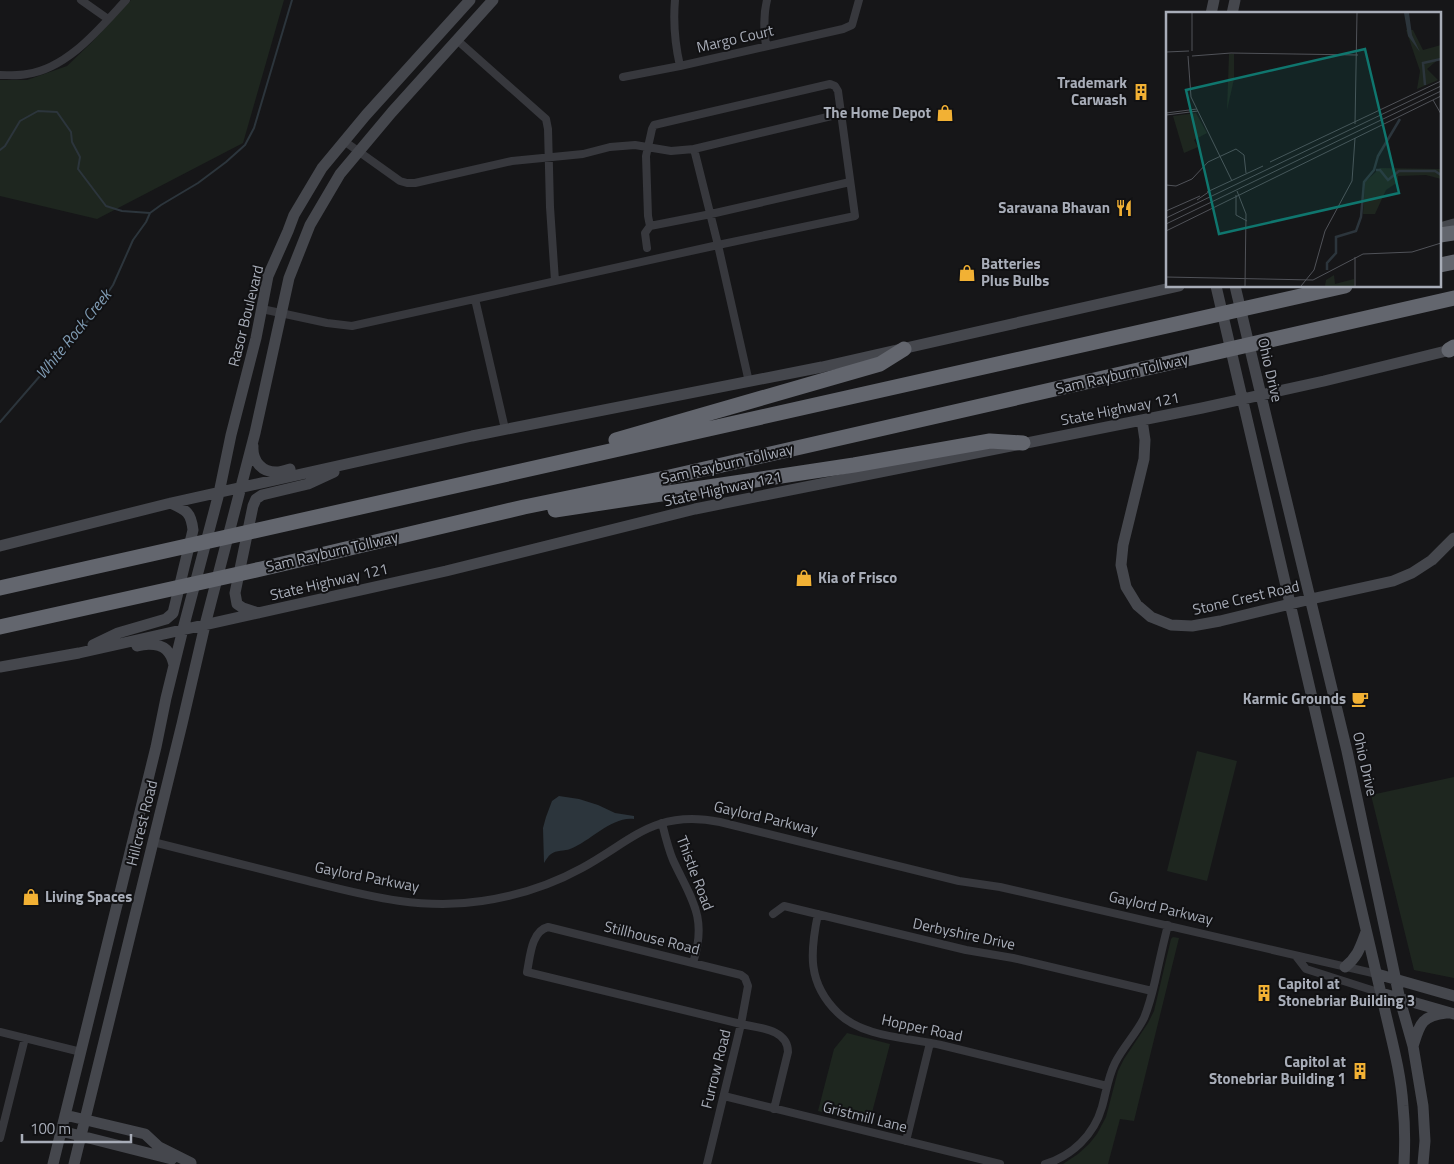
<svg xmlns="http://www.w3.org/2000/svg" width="1454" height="1164" font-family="'Titillium Web',sans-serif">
  <rect width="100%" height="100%" fill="#161618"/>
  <path fill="#1e261f" d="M 131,0 L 284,0 L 243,143 L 97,219 L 0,196 L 0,80 L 27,80 L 67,66 L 91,43 Z
    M 1197,751 L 1237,761 L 1207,881 L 1167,871 Z
    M 1454,777 L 1454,978 L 1414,970 L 1371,795 Z
    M 1173,937 L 1179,938 L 1134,1121 L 1120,1119 L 1108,1164 L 1063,1164 L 1078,1154 L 1089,1144 L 1097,1134 L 1106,1117 L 1118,1071 L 1124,1059 L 1148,1023 L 1154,1011 L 1171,939 Z
    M 847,1033 L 890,1044 L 869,1124 L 818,1111 L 834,1049 Z"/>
  <path fill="#2c353c" d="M 559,796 L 579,799 L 598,805 L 615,813 L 634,816 L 634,819 C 612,816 591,841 570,849 C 565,851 556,850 551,854 C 548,856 546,860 544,863 L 543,828 L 546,817 L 552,801 Z"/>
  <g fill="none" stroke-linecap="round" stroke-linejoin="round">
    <path stroke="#2c353c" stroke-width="2" d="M 0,150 L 5,146 L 20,121 L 38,111 L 57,112 L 71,132 L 72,142 L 80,157 L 78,169 L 106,206 L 122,211 L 150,213
      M 0,422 L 92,316 L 113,285 L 133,240 L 146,222 L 150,213 L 161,205 L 198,183 L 226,162 L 245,145 L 254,128 L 292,0"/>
    <path stroke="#37383d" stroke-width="8" d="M 81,0 L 108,19
      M 675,0 C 673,23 675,44 680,66
      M 457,40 L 546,119 L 548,129 L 550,207 L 555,281
      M 766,46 C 764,30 763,16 767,0
      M 0,75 C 9,75 18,76 27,74 C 68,68 100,28 126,0
      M 623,77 L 680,66 L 843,29 L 852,25 L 859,0
      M 344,141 L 400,181 L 407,183 L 415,183 L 512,161 L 583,154 L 610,147 L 635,145 L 671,151 L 694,149
      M 650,226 L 711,214 L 850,182
      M 647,248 L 645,233 L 650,226 L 648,216 L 646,156 L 652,129 L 654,125 L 830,84 L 835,86 L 838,91 L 855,216 L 718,245 L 694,149 L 840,114
      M 475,299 L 505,429
      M 262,309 L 327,323 L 352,326 L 718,245 L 749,382
      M 662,823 C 665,835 668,848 673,860 C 691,899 708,917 693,963
      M 153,842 C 202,854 251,867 300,879 C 361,894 418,911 482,901 C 517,896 551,885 582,868 C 633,840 655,809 720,822 L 959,881 L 1000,887 L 1377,974
      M 773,914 L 784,906 L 966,950 L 1013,958 L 1152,991
      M 818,914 C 810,952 807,983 838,1013 C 864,1038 907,1037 941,1045 C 997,1059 1052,1072 1107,1086
      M 1296,956 L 1306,969 L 1381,993
      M 0,1032 L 81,1052
      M 724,1096 L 1000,1164
      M 0,1138 L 25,1038
      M 906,1141 L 930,1043
      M 707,1164 L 741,1024 L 748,986 L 745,978 L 741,975 L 548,927 C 531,931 530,958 527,972 L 741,1024 C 759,1028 788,1029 788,1052 L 774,1109
      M 1045,1164 C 1072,1156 1094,1135 1102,1107 C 1106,1093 1108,1077 1115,1063 C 1123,1047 1136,1034 1144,1018 C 1149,1006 1152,994 1155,981 C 1159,963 1163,944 1168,925"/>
    <path stroke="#45474d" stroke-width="11" d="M 1211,14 L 1214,0
      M 1232,14 L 1235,0
      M 1440,228 L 1454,224
      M 1216,286 L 1386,1015 C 1393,1045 1401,1075 1403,1106 C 1405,1125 1405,1145 1404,1164
      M 1235,286 L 1266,416 L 1347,751 L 1400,1000 L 1413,1046 L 1423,1106 L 1425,1141 L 1423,1164
      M 1142,420 L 1145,440 L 1144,459 L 1123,545 L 1121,565 L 1126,587 L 1137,605 L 1151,617 L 1171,625 L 1192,626 L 1220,621 L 1311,599 L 1393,581 L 1412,573 L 1432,560 L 1454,538
      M 253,446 C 252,461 262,473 278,472 C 282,472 286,470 290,469
      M 0,546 L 171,503 L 472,436 L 822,367 L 1179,286
      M 258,613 L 243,608 L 237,604 L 235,593 L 253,506 L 256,499 L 262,495 L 308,484 L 334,472
      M 93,645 L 118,633 L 166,619 L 173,613 L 193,530 C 191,512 186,510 171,503
      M 137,646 C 147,643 163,643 169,653 C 172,656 173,661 174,665
      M 0,667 L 79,653 L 446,571 L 695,509 L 1202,408 L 1324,381 L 1454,349
      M 1345,967 C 1358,956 1360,948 1366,932
      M 1377,974 L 1454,996
      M 1381,993 L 1454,1014
      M 1413,1046 C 1420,1024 1421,1016 1446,1013
      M 65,1115 L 145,1134 L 159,1147 L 191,1163
      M 61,1131 L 172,1159
      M 53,1164 L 156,747 L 166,698 L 183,629 L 219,493 L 231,435 L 256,338 L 268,276 L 288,231 L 294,215 L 322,168 L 366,115 L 470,0
      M 74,1164 L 182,724 L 205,625 L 255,433 L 289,278 L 310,225 L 340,174 L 392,112 L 493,0"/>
    <path stroke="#63666e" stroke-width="15" d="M 1440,235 L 1454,233
      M 1440,265 L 1454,262
      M 1449,350 L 1454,347
      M 616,440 L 880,364 L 904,349
      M 555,510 L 854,465 L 990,441 L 1023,443
      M 0,588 L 1345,286
      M 0,627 L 261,569 L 524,507 L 665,478 L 1454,298"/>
  </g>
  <defs>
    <g id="building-bare" transform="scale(1.35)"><path d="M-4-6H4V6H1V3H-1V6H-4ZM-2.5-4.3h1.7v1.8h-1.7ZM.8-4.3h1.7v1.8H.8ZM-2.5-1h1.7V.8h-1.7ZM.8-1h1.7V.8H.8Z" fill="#f2b134" stroke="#111113" stroke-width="2.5" paint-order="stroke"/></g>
    <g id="shop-bare" transform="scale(1.35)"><path d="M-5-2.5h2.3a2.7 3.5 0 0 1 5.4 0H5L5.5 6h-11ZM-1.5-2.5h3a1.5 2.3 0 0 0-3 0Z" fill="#f2b134" stroke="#111113" stroke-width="2.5" paint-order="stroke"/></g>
    <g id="restaurant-bare" transform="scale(1.35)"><path d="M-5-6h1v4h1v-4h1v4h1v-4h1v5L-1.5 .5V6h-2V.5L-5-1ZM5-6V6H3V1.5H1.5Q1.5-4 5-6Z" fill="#f2b134" stroke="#111113" stroke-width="2.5" paint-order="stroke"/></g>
    <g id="cafe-bare" transform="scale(1.35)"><path d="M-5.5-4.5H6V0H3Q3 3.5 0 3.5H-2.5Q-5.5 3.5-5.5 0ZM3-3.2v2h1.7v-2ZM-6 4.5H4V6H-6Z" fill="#f2b134" stroke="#111113" stroke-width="2.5" paint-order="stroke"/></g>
  </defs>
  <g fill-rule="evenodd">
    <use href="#building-bare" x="1141" y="92"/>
    <use href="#shop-bare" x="945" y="113"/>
    <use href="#restaurant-bare" x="1124" y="208"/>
    <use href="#shop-bare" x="967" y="273"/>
    <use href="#shop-bare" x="804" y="578"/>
    <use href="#cafe-bare" x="1360" y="699"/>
    <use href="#shop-bare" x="31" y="897"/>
    <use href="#building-bare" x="1264" y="993"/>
    <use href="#building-bare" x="1360" y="1071"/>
  </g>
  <g text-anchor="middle" stroke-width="4" stroke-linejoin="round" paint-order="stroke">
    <g font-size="15" fill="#a8adb8" stroke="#111113">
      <text transform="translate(735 39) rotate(-13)" y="5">Margo Court</text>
      <text transform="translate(246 316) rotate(-76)" y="5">Rasor Boulevard</text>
      <text transform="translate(1270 370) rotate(77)" y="5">Ohio Drive</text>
      <text transform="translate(1122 374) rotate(-13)" y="5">Sam Rayburn Tollway</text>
      <text transform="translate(1120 409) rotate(-11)" y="5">State Highway 121</text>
      <text transform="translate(727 464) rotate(-13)" y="5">Sam Rayburn Tollway</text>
      <text transform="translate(723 489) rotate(-12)" y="5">State Highway 121</text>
      <text transform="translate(332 552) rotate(-13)" y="5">Sam Rayburn Tollway</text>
      <text transform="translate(329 582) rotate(-13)" y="5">State Highway 121</text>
      <text transform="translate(1246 598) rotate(-13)" y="5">Stone Crest Road</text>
      <text transform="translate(1365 764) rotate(77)" y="5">Ohio Drive</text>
      <text transform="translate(766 818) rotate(13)" y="5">Gaylord Parkway</text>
      <text transform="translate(142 823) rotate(-76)" y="5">Hillcrest Road</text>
      <text transform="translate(695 873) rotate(69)" y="5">Thistle Road</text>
      <text transform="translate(367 877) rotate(11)" y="5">Gaylord Parkway</text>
      <text transform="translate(1161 908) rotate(13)" y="5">Gaylord Parkway</text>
      <text transform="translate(964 934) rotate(12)" y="5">Derbyshire Drive</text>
      <text transform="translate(652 938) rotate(14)" y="5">Stillhouse Road</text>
      <text transform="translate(922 1028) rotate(12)" y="5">Hopper Road</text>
      <text transform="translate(716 1069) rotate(-76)" y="5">Furrow Road</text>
      <text transform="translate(865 1117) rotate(14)" y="5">Gristmill Lane</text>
    </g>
    <g font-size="15" font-weight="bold" fill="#a8adb8" stroke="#111113" text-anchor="end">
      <text x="1127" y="88">Trademark<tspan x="1127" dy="17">Carwash</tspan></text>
      <text x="931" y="118">The Home Depot</text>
      <text x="1110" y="213">Saravana Bhavan</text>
      <text x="981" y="269" text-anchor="start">Batteries<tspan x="981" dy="17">Plus Bulbs</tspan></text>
      <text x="818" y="583" text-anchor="start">Kia of Frisco</text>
      <text x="1346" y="704">Karmic Grounds</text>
      <text x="45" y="902" text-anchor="start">Living Spaces</text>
      <text x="1278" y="989" text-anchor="start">Capitol at<tspan x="1278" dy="17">Stonebriar Building 3</tspan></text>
      <text x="1346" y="1067">Capitol at<tspan x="1346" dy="17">Stonebriar Building 1</tspan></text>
    </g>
    <g font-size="16" font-style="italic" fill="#7f9bb3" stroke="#111113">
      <text transform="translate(73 334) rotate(-51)" y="6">White Rock Creek</text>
    </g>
  </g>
  <g transform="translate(1166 12)">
    <rect width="275" height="275" fill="#161618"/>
    <path d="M 240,18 L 247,18 L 257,38 L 275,33 L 275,45 L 261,57 L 272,68 L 251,77 L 254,59 ZM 63,42 L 68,42 L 68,67 L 61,98 ZM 30,101 L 41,121 L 28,128 L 32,135 L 18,141 L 7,104 ZM 214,156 L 275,157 L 275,167 L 260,163 L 232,164 L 232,170 L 220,178 L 209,202 L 197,202 L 199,170 ZM 168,263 L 169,272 L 188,267 L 188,274 L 153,274 L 159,274 L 160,268 Z" fill="#1e261f"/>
    <path d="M 238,1 L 243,1 L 246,23 L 254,40 L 242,24 Z" fill="#2c353c"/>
    <path fill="none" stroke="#2c353c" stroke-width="2.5" d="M 259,73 L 257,51 L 275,47M 210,158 L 214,158 L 222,168 L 233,159 L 269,159 L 275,163M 161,258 L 161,251 L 170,241 L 170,225 L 190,219 L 195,205 L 198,170 L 208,158 L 212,144 L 234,107"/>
    <path fill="none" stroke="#505258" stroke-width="1" d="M 26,1 L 26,39M 0,40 L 23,39M 22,44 L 25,85 L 66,169M 26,44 L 65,41 L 192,43M 267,88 L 275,102M 0,101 L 31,97M 0,103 L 32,99M 189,112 L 191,1M 104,150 L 275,69M 0,173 L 10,174 L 26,167 L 42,150 L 70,137 L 78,143 L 80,161M 71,179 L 80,202 L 79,274M 41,180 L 97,154M 70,183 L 70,203 L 81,209M 31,188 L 44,179M 0,199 L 34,184M 0,206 L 275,74M 0,212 L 275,79M 0,219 L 275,84M 0,265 L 147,268 L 197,242 L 246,240 L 275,231M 135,274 L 148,258 L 159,219 L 186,169 L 189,126M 189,274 L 189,245"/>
    <path fill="#0f766e" fill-opacity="0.15" stroke="#0f766e" stroke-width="2.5" d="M 199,37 L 233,181 L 53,222 L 20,78 Z"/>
    <rect width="275" height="275" fill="none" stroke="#a8adb8" stroke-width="2.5"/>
  </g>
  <path d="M22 1134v8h109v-8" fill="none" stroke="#a8adb8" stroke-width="2.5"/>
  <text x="30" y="1134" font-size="15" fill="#a8adb8" stroke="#111113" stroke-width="4" paint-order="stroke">100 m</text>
</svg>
